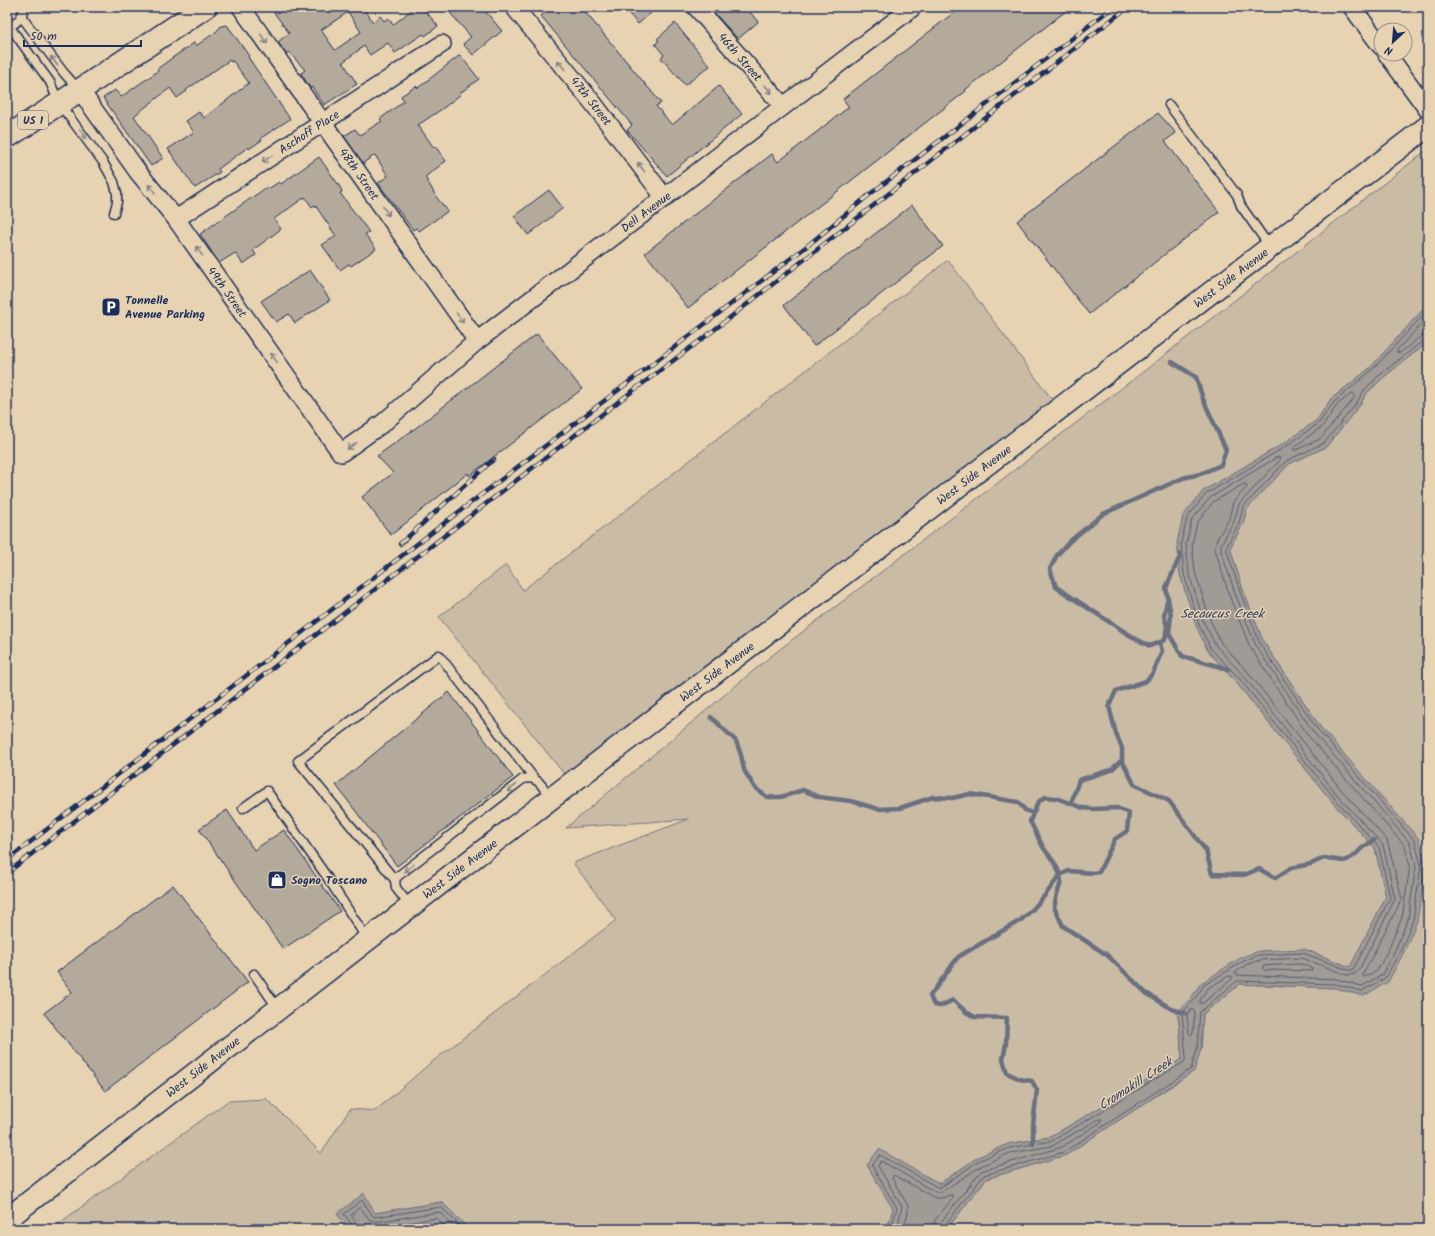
<svg xmlns="http://www.w3.org/2000/svg" width="1435" height="1236" font-family="Kalam,sans-serif">
  <rect width="100%" height="100%" fill="#e7d3b1"/>
  <filter id="ink" filterUnits="userSpaceOnUse"><feTurbulence type="fractalNoise" baseFrequency=".025" numOctaves="2"/><feDisplacementMap in="SourceGraphic" scale="8" xChannelSelector="R" yChannelSelector="G"/><feConvolveMatrix kernelMatrix="1 2 1 2 8 2 1 2 1" color-interpolation-filters="sRGB"/></filter>
  <g filter="url(#ink)">
    <path fill="#cabba5" stroke="#727582" d="M 1428,149 L 1428,304 L 1370,368 L 1331,399 L 1317,420 L 1286,442 L 1203,491 L 1208,651 L 1235,681 L 1333,803 L 1375,848 L 1386,897 L 1350,967 L 1304,949 L 1201,983 L 1192,997 L 1177,1013 L 1179,1022 L 1182,1059 L 1050,1137 L 1008,1144 L 978,1157 L 939,1184 L 867,1165 L 893,1209 L 887,1229 L 469,1229 L 442,1202 L 375,1213 L 337,1214 L 350,1229 L 51,1229 L 228,1101 L 267,1099 L 321,1153 L 350,1109 L 375,1111 L 428,1065 L 616,920 L 573,863 L 689,819 L 566,828 L 771,656 L 1148,368 Z
      M 948,260 L 1059,409 L 572,784 L 439,617 L 506,565 L 523,590 Z
      M 1428,342 L 1428,1229 L 947,1229 L 986,1179 L 1066,1155 L 1194,1071 L 1201,1049 L 1203,1014 L 1240,984 L 1335,988 L 1363,996 L 1404,952 L 1358,771 L 1321,728 L 1263,641 L 1243,590 L 1230,548 L 1243,524 L 1246,509 L 1289,464 L 1326,447 L 1359,406 L 1367,393 L 1384,377 Z"/>
    <path fill="#a19b95" stroke="#6b707f" d="M 1428,304 L 1428,342 L 1384,377 L 1367,393 L 1359,406 L 1326,447 L 1289,464 L 1247,509 L 1243,524 L 1230,548 L 1243,590 L 1263,641 L 1321,728 L 1419,839 L 1426,866 L 1417,921 L 1404,952 L 1388,982 L 1363,996 L 1335,988 L 1240,984 L 1203,1014 L 1201,1049 L 1194,1071 L 1066,1155 L 986,1179 L 947,1229 L 887,1229 L 893,1209 L 867,1165 L 879,1149 L 940,1184 L 978,1157 L 1008,1144 L 1050,1137 L 1182,1059 L 1179,1022 L 1177,1013 L 1192,997 L 1201,983 L 1242,957 L 1259,951 L 1304,949 L 1350,967 L 1386,897 L 1375,848 L 1333,803 L 1235,681 L 1208,651 L 1196,626 L 1180,575 L 1177,543 L 1183,516 L 1203,491 L 1286,442 L 1317,420 L 1331,399 L 1370,368 Z
      M 364,1193 L 375,1213 L 442,1202 L 469,1229 L 350,1229 L 337,1214 Z"/>
    <g fill="none" stroke-linecap="round" stroke-linejoin="round">
      <path stroke="#515a74" stroke-width="1" d="M 1428,317 L 1397,350 L 1397,352 L 1400,353 L 1421,336 L 1428,334
        M 1353,393 L 1355,396 L 1352,401 L 1320,439 L 1296,450 L 1294,450 L 1294,447 L 1323,426 L 1337,405 Z
        M 1278,457 L 1280,458 L 1280,460 L 1239,504 L 1234,521 L 1221,545 L 1221,551 L 1235,593 L 1256,646 L 1314,733 L 1410,843 L 1416,866 L 1408,919 L 1396,948 L 1382,975 L 1362,986 L 1336,979 L 1237,975 L 1235,974 L 1236,972 L 1246,965 L 1260,960 L 1302,958 L 1347,975 L 1354,974 L 1359,970 L 1395,899 L 1383,845 L 1339,797 L 1243,675 L 1216,646 L 1204,623 L 1189,573 L 1186,544 L 1192,519 L 1210,498 Z
        M 1244,484 L 1246,484 L 1247,487 L 1233,502 L 1229,519 L 1216,541 L 1215,549 L 1229,595 L 1250,647 L 1309,737 L 1405,846 L 1410,866 L 1405,898 L 1404,900 L 1405,901 L 1402,917 L 1390,946 L 1377,971 L 1365,977 L 1363,976 L 1363,974 L 1402,899 L 1387,840 L 1344,793 L 1247,671 L 1221,643 L 1210,620 L 1195,572 L 1192,544 L 1197,523 L 1213,502 Z
        M 1301,964 L 1312,968 L 1312,971 L 1264,970 L 1262,968 L 1264,966 Z
        M 1229,976 L 1232,976 L 1232,979 L 1203,1003 L 1200,1003 L 1200,1000 L 1207,989 Z
        M 1191,1010 L 1193,1010 L 1195,1012 L 1193,1033 L 1191,1035 L 1189,1033 L 1187,1016 Z
        M 353,1229 L 352,1225 L 344,1214 L 362,1200 L 372,1215 L 375,1217 L 441,1207 L 463,1229
        M 358,1229 L 357,1224 L 351,1215 L 360,1207 L 369,1219 L 375,1222 L 439,1212 L 456,1229
        M 364,1229 L 366,1225 L 378,1228 L 436,1218 L 448,1229
        M 891,1229 L 897,1208 L 872,1166 L 880,1155 L 937,1187 L 941,1187 L 980,1160 L 1009,1148 L 1052,1141 L 1184,1062 L 1186,1058 L 1182,1013 L 1195,999 L 1204,985 L 1244,961 L 1259,955 L 1303,953 L 1348,970 L 1352,970 L 1354,968 L 1390,898 L 1379,847 L 1336,800 L 1239,678 L 1211,649 L 1199,625 L 1184,574 L 1181,543 L 1187,518 L 1206,494 L 1288,445 L 1319,423 L 1334,402 L 1372,370 L 1428,310
        M 897,1229 L 902,1207 L 878,1166 L 881,1161 L 935,1192 L 941,1192 L 983,1165 L 1010,1153 L 1052,1146 L 1099,1119 L 1102,1119 L 1101,1122 L 1062,1147 L 981,1171 L 941,1222 L 939,1229
        M 903,1229 L 908,1213 L 908,1206 L 892,1178 L 894,1175 L 935,1198 L 942,1198 L 950,1195 L 952,1195 L 953,1198 L 935,1220 L 933,1229
        M 944,1229 L 945,1225 L 984,1175 L 1064,1152 L 1191,1069 L 1197,1049 L 1200,1012 L 1237,981 L 1336,984 L 1362,991 L 1385,978 L 1401,950 L 1413,920 L 1421,866 L 1415,841 L 1318,730 L 1260,644 L 1240,591 L 1226,548 L 1239,523 L 1243,507 L 1286,461 L 1324,443 L 1356,404 L 1364,390 L 1381,374 L 1424,340 L 1428,339"/>
      <path stroke="#6b707f" stroke-width="4.5" d="M 1181,554 L 1166,588 L 1171,615 L 1169,634 L 1182,656 L 1228,669
        M 1167,601 L 1164,616 L 1167,626 L 1165,640 L 1150,646 L 1134,638 L 1056,587 L 1050,569 L 1057,555 L 1070,541 L 1103,514 L 1183,478 L 1200,474 L 1221,465 L 1226,450 L 1203,399 L 1196,377 L 1172,362
        M 711,717 L 736,741 L 741,755 L 744,770 L 755,788 L 767,797 L 781,797 L 803,790 L 819,797 L 851,801 L 878,809 L 900,808 L 933,797 L 952,798 L 970,794 L 1018,802 L 1025,810 L 1032,813
        M 1122,760 L 1122,748 L 1116,734 L 1109,706 L 1116,691 L 1146,681 L 1153,673 L 1162,651 L 1160,643
        M 1071,803 L 1079,780 L 1111,770 L 1122,760 L 1134,784 L 1169,801 L 1206,851 L 1212,874 L 1244,875 L 1259,869 L 1275,878 L 1291,868 L 1311,864 L 1324,858 L 1343,861 L 1349,859 L 1355,855 L 1362,848 L 1374,840
        M 1033,1144 L 1033,1125 L 1037,1090 L 1032,1081 L 1020,1079 L 1007,1073 L 1003,1059 L 1006,1044 L 1007,1018 L 975,1017 L 966,1012 L 953,1000 L 941,1006 L 934,1005 L 930,996 L 958,957 L 1021,920 L 1033,909 L 1046,894 L 1060,875 L 1069,871 L 1093,873 L 1099,872 L 1115,839 L 1127,831 L 1129,813 L 1117,808 L 1092,809 L 1083,808 L 1056,798 L 1045,797 L 1038,802 L 1030,821 L 1043,847 L 1056,865 L 1060,875 L 1061,882 L 1057,894 L 1054,907 L 1063,926 L 1107,955 L 1146,993 L 1172,1009 L 1185,1013"/>
    </g>
    <path fill="#b4aa9c" stroke="#1b2f5e" fill-rule="evenodd" d="M 270,7 L 363,7 L 373,22 L 380,16 L 384,21 L 388,18 L 393,25 L 415,7 L 422,7 L 438,26 L 425,36 L 423,34 L 395,53 L 388,43 L 370,55 L 364,46 L 343,62 L 357,84 L 324,105 L 312,87 L 310,88 L 301,73 L 305,70 L 289,52 L 286,54 L 278,42 L 289,33 ZM 348,12 L 361,32 L 335,50 L 321,30 Z
      M 445,7 L 482,7 L 502,31 L 473,55 L 463,44 L 471,37 Z
      M 551,7 L 581,7 L 661,103 L 656,106 L 672,125 L 719,86 L 742,114 L 667,176 L 627,130 L 632,125 L 541,16 Z
      M 623,7 L 658,7 L 638,24 Z
      M 709,7 L 746,7 L 758,22 L 738,39 Z
      M 961,7 L 1071,7 L 965,90 L 966,91 L 688,308 L 645,253 L 772,154 L 778,162 L 849,107 L 843,99 Z
      M 675,23 L 710,66 L 685,85 L 661,58 L 664,55 L 655,44 L 659,41 L 657,39 Z
      M 227,25 L 249,56 L 248,57 L 290,119 L 261,138 L 262,140 L 249,149 L 248,147 L 218,169 L 220,172 L 195,188 L 168,149 L 194,132 L 186,121 L 199,112 L 204,118 L 249,83 L 233,61 L 231,62 L 230,60 L 186,90 L 187,91 L 177,98 L 170,88 L 134,116 L 163,158 L 151,166 L 103,98 L 115,90 L 121,97 L 158,71 L 157,69 L 172,58 L 194,43 L 196,46 L 217,31 L 221,26 Z
      M 460,55 L 479,79 L 460,93 L 461,94 L 442,109 L 418,125 L 434,148 L 435,146 L 446,161 L 425,177 L 437,198 L 448,211 L 419,231 L 416,228 L 413,230 L 378,183 L 388,176 L 375,155 L 363,163 L 344,136 L 355,129 L 360,135 L 382,121 L 380,119 L 404,101 L 401,96 L 416,86 L 418,88 Z
      M 1158,113 L 1176,133 L 1165,141 L 1219,212 L 1089,314 L 1017,221 Z
      M 319,157 L 340,187 L 342,192 L 340,193 L 369,232 L 365,234 L 376,249 L 351,266 L 349,264 L 340,270 L 322,245 L 336,236 L 315,205 L 312,207 L 305,197 L 274,219 L 281,229 L 253,250 L 256,255 L 243,264 L 235,253 L 219,263 L 200,234 L 267,187 L 268,189 L 279,182 L 281,184 Z
      M 549,190 L 563,208 L 528,235 L 514,216 Z
      M 912,205 L 943,246 L 814,346 L 784,305 Z
      M 310,270 L 330,300 L 295,323 L 289,314 L 276,322 L 261,301 Z
      M 537,334 L 582,389 L 469,476 L 468,473 L 391,535 L 362,497 L 393,473 L 377,456 L 417,427 Z
      M 449,692 L 513,777 L 397,866 L 336,785 Z
      M 227,810 L 254,850 L 284,830 L 340,911 L 283,949 L 199,829 Z
      M 173,885 L 248,982 L 105,1091 L 44,1013 L 72,992 L 57,972 Z"/>
    <g fill="none" stroke-linecap="round" stroke-linejoin="round">
      <g stroke="#1b2f5e" stroke-width="11">
        <path id="service" d="M 21,16 L 64,73 L 79,90
          M 10,27 L 50,82 L 59,103 L 103,162 L 114,182 L 117,193 L 117,202 L 114,213
          M 7,28 C 16,24 23,18 24,7
          M 1169,105 L 1237,195 L 1241,206 L 1270,247
          M 243,808 L 267,791 L 327,877 L 367,939
          M 395,880 L 298,761 L 439,655 L 534,778
          M 410,906 L 396,888 L 395,880 L 398,876 L 523,779 C 539,775 543,788 551,799
          M 254,974 L 278,1009"/>
      </g>
      <g stroke="#1b2f5e" stroke-width="20">
        <path id="minor" d="M 241,7 L 477,341
          M 514,7 L 593,103 L 665,198
          M 696,7 L 783,106
          M 1352,7 L 1381,46
          M 1387,54 L 1428,110
          M 80,90 L 138,172 L 176,219 L 341,453 L 383,423 L 477,341 L 913,7
          M 176,219 L 442,44"/>
      </g>
      <g stroke="#1b2f5e" stroke-width="24">
        <path id="tertiary" d="M 7,1219 L 450,876 L 1428,126"/>
      </g>
      <g stroke="#1b2f5e" stroke-width="25">
        <path id="primary" d="M 7,137 L 80,90 L 205,7"/>
      </g>
      <use href="#service" stroke="#e7d3b1" stroke-width="8"/>
      <use href="#minor" stroke="#e7d3b1" stroke-width="17"/>
      <use href="#tertiary" stroke="#e7d3b1" stroke-width="21"/>
      <use href="#primary" stroke="#e7d3b1" stroke-width="22"/>
      <g stroke="#1b2f5e" stroke-width="4.5">
        <path id="rail" d="M 400,544 L 494,459
          M 7,860 L 443,524 L 807,246 L 869,195 L 1113,7
          M 7,873 L 618,402 L 714,330 L 1128,7"/>
      </g>
      <use href="#rail" stroke="#e7d3b1" stroke-width="3" stroke-dasharray="9" stroke-linecap="butt"/>
    </g>
    <defs><path id="oneway-shaft" d="M-6 0H5M1.5-3L5.5 0L1.5 3" fill="none" stroke-width="1.6" stroke-linecap="round" stroke-linejoin="round"/></defs>
    <g stroke="#818188">
      <use href="#oneway-shaft" transform="translate(264 39) rotate(55)"/>
      <use href="#oneway-shaft" transform="translate(54 61) rotate(-127)"/>
      <use href="#oneway-shaft" transform="translate(561 65) rotate(-130)"/>
      <use href="#oneway-shaft" transform="translate(768 89) rotate(49)"/>
      <use href="#oneway-shaft" transform="translate(83 134) rotate(54)"/>
      <use href="#oneway-shaft" transform="translate(267 159) rotate(146)"/>
      <use href="#oneway-shaft" transform="translate(641 167) rotate(-127)"/>
      <use href="#oneway-shaft" transform="translate(152 189) rotate(-129)"/>
      <use href="#oneway-shaft" transform="translate(386 211) rotate(55)"/>
      <use href="#oneway-shaft" transform="translate(199 251) rotate(-125)"/>
      <use href="#oneway-shaft" transform="translate(460 318) rotate(55)"/>
      <use href="#oneway-shaft" transform="translate(274 358) rotate(-125)"/>
      <use href="#oneway-shaft" transform="translate(352 446) rotate(145)"/>
      <use href="#oneway-shaft" transform="translate(512 788) rotate(142)"/>
      <use href="#oneway-shaft" transform="translate(409 868) rotate(142)"/>
    </g>
  </g>
  <defs>
    <g id="parking-square" transform="scale(1)"><rect x="-9" y="-9" width="18" height="18" rx="4" fill="#1b2f5e" stroke="#e7d3b1"/><path d="M-3.5-5.5H1a3.5 3.5 0 0 1 0 7H-1V5.5H-3.5ZM-1-3.4V-.6H.8a1.4 1.4 0 0 0 0-2.8Z" fill="#fff"/></g>
    <g id="shop-square" transform="scale(1)"><rect x="-9" y="-9" width="18" height="18" rx="4" fill="#1b2f5e" stroke="#e7d3b1"/><path d="M-5-2.5h2.3a2.7 3.5 0 0 1 5.4 0H5L5.5 6h-11ZM-1.5-2.5h3a1.5 2.3 0 0 0-3 0Z" fill="#fff"/></g>
  </defs>
  <g fill-rule="evenodd">
    <use href="#parking-square" x="111" y="307"/>
    <use href="#shop-square" x="277" y="880"/>
  </g>
  <g text-anchor="middle" stroke-width="3" stroke-linejoin="round" paint-order="stroke">
    <rect fill="#e7d3b1" stroke="#586077" stroke-width="1" x="18" y="111" width="30" height="18" rx="3"/>
    <g font-size="11" font-weight="bold" fill="#1b2f5e">
      <text x="33" y="124">US 1</text>
    </g>
    <g font-size="12" fill="#1b2f5e" stroke="#e7d3b1">
      <text transform="translate(740 57) rotate(49)" y="4">46th Street</text>
      <text transform="translate(591 101) rotate(52)" y="4">47th Street</text>
      <text transform="translate(309 132) rotate(-33)" y="4">Aschoff Place</text>
      <text transform="translate(359 174) rotate(55)" y="4">48th Street</text>
      <text transform="translate(646 212) rotate(-37)" y="4">Dell Avenue</text>
      <text transform="translate(1231 278) rotate(-37)" y="4">West Side Avenue</text>
      <text transform="translate(227 292) rotate(55)" y="4">49th Street</text>
      <text transform="translate(974 475) rotate(-37)" y="4">West Side Avenue</text>
      <text transform="translate(717 672) rotate(-37)" y="4">West Side Avenue</text>
      <text transform="translate(460 869) rotate(-37)" y="4">West Side Avenue</text>
      <text transform="translate(203 1067) rotate(-38)" y="4">West Side Avenue</text>
    </g>
    <g font-size="12" font-weight="bold" fill="#1b2f5e" stroke="#e7d3b1" text-anchor="start">
      <text x="125" y="304">Tonnelle<tspan x="125" dy="14">Avenue Parking</tspan></text>
      <text x="291" y="884">Sogno Toscano</text>
    </g>
    <g font-size="13" font-style="italic" fill="#2f3f66" stroke="#e7d3b1">
      <text x="1222" y="618">Secaucus Creek</text>
      <text transform="translate(1135 1083) rotate(-33)" y="5">Cromakill Creek</text>
    </g>
  </g>
  <rect width="1435" height="1236" fill="none" stroke="#e7d3b1" stroke-width="24"/>
  <rect x="12" y="12" width="1411" height="1212" fill="none" stroke="#1b2f5e" stroke-width="1.5" filter="url(#ink)"/>
  <g transform="translate(1393 42) rotate(206)"><circle r="19" fill="#e7d3b1" stroke="#959190"/>
  <path d="M0-3L7 15L0 10L-7 15Z" fill="#1b2f5e"/>
  <text y="-6" font-size="11" font-weight="bold" text-anchor="middle" fill="#1b2f5e">N</text>
  </g>
  <path d="M24 40v6h117v-6" fill="none" stroke="#1b2f5e" stroke-width="2"/>
  <text x="30" y="40" font-size="12" fill="#1b2f5e" stroke="#e7d3b1" stroke-width="3" paint-order="stroke">50 m</text>
</svg>
